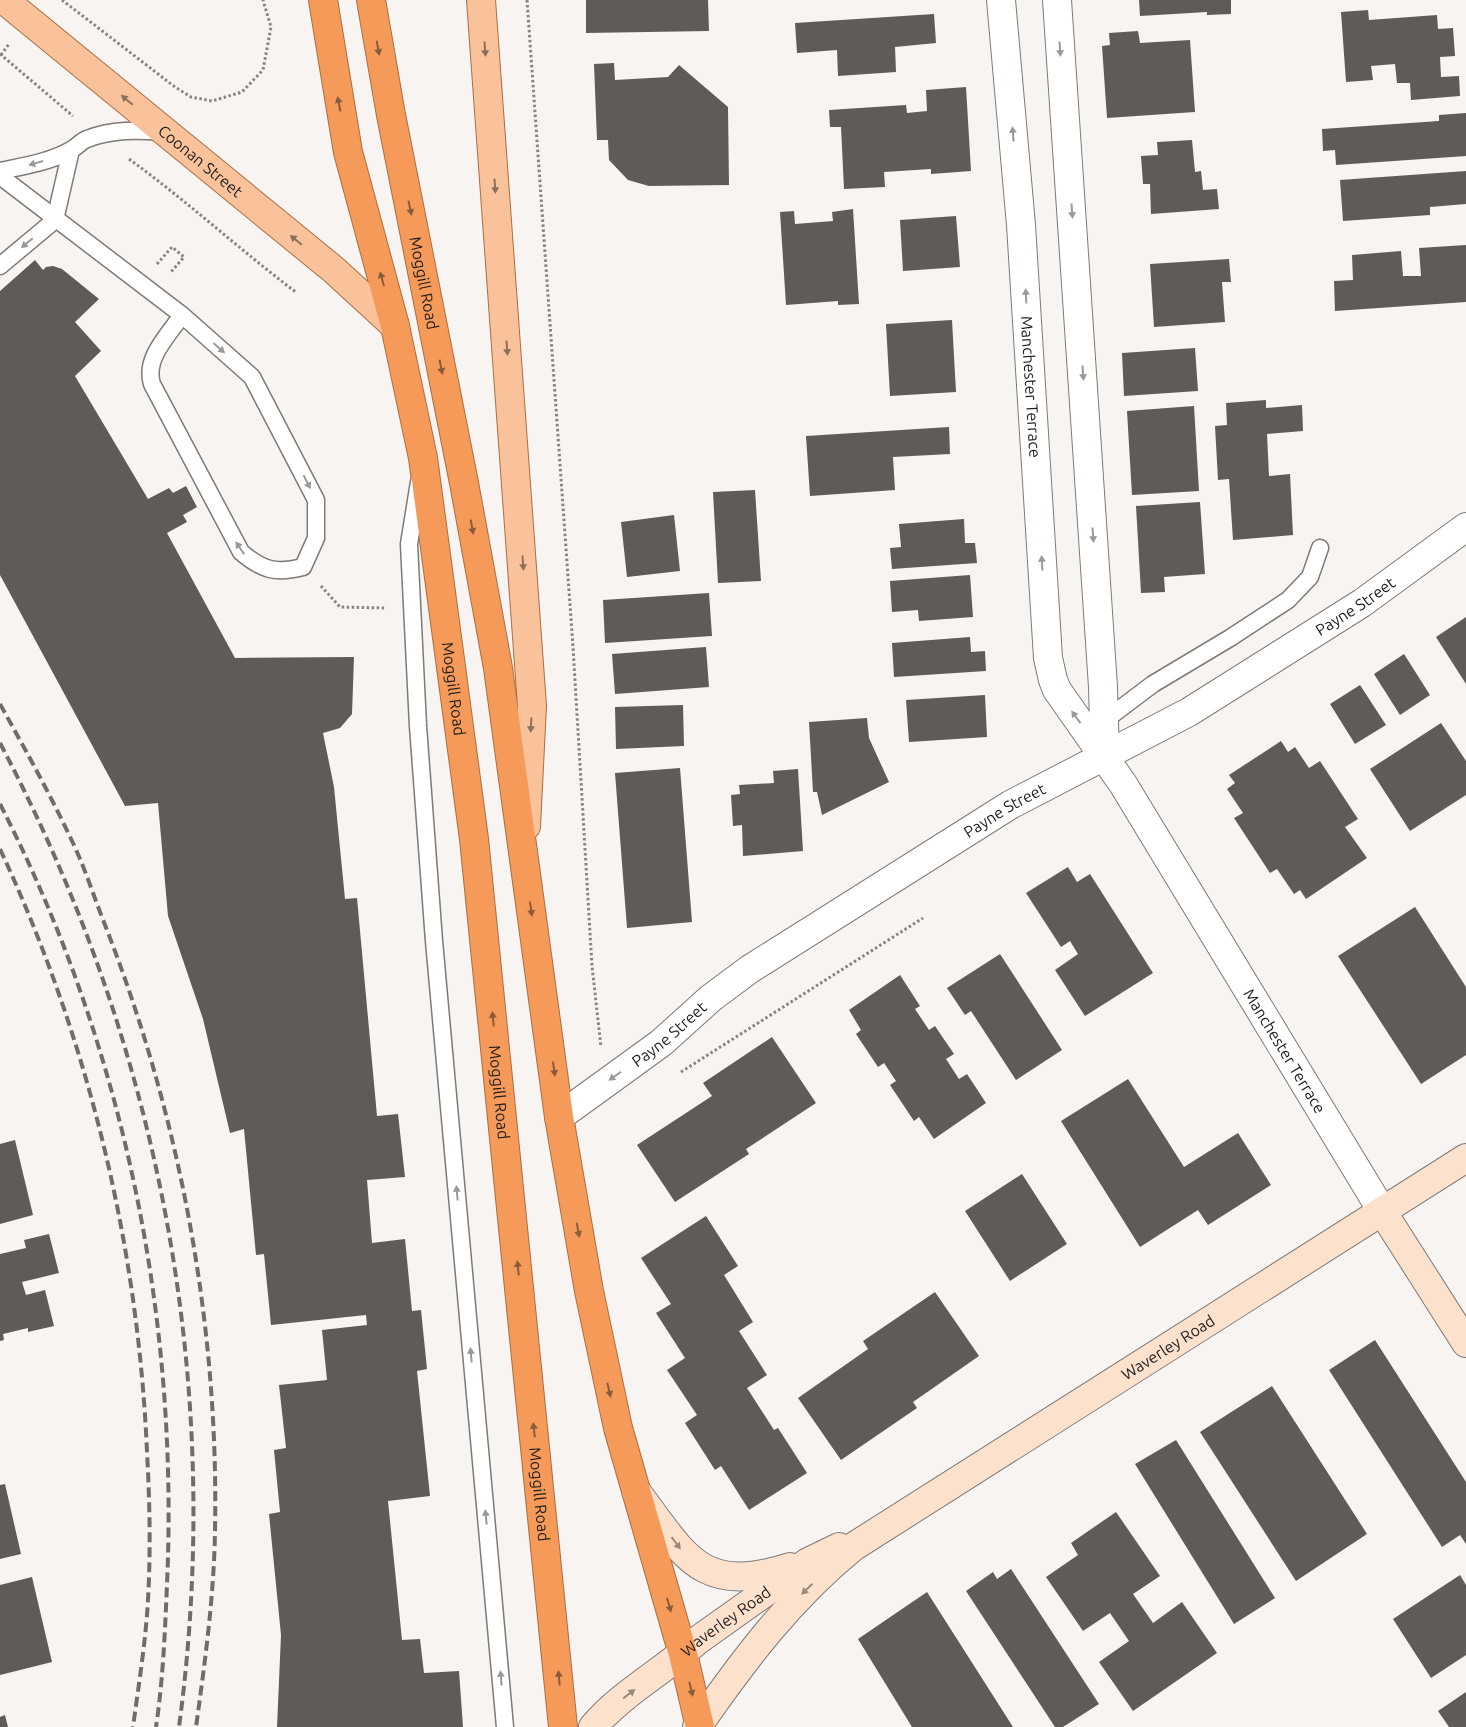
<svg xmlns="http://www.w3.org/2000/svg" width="1466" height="1727" font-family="Ubuntu,sans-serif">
  <rect width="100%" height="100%" fill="#f8f4f1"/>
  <path fill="#5e5b58" d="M 586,0 L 708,0 L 709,31 L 586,33 Z
    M 1139,0 L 1231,0 L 1231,14 L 1207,15 L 1207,12 L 1140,16 Z
    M 1368,10 L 1369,20 L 1437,15 L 1438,29 L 1453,28 L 1455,56 L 1440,57 L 1441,77 L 1459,76 L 1460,96 L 1411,100 L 1410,83 L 1397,83 L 1395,64 L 1371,66 L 1373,80 L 1346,82 L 1341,12 Z
    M 934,14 L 936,43 L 895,47 L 896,72 L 838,76 L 837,50 L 797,53 L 795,23 Z
    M 1138,31 L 1140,43 L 1190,40 L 1195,112 L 1107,118 L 1102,46 L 1110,45 L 1109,33 Z
    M 614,63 L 615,80 L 668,77 L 679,65 L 728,107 L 729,185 L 649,186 L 628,180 L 609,160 L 608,140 L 597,140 L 594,64 Z
    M 966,87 L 971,171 L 931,174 L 931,169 L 884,172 L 885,187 L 844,189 L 841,127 L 830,127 L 829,110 L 906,105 L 907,113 L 927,111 L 926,90 Z
    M 1466,113 L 1466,156 L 1336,165 L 1335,150 L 1323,151 L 1322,129 L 1439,121 L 1439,115 Z
    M 1192,140 L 1195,172 L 1201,171 L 1203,190 L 1217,189 L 1219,209 L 1151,214 L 1150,184 L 1143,184 L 1141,156 L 1158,155 L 1157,142 Z
    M 1466,171 L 1466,204 L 1430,207 L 1430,215 L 1343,221 L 1340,180 Z
    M 853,209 L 859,304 L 838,305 L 838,301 L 786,305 L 780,212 L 794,211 L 795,224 L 833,221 L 832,212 Z
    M 956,216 L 960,267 L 903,271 L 900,220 Z
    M 1466,245 L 1466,302 L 1335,311 L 1334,281 L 1353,280 L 1352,255 L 1401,251 L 1403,276 L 1421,276 L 1419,248 Z
    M 1229,259 L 1231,282 L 1222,282 L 1225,322 L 1154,327 L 1150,264 Z
    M 35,260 L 43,270 L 46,267 L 53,266 L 62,269 L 99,299 L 75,322 L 101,351 L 75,376 L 148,499 L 169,488 L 173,493 L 186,486 L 197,507 L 183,515 L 187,522 L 167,533 L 235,658 L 354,657 L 352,714 L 340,728 L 323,733 L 334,787 L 345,899 L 357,898 L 377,1116 L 398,1114 L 405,1177 L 367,1180 L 372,1243 L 405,1239 L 412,1311 L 421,1310 L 427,1369 L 417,1371 L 430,1496 L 388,1501 L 402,1640 L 420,1639 L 424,1673 L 459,1671 L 463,1727 L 277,1727 L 281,1635 L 269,1514 L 280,1512 L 274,1450 L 286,1448 L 279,1385 L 327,1380 L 322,1330 L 367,1325 L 366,1315 L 271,1325 L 264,1254 L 256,1255 L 244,1129 L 230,1133 L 203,1019 L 168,916 L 158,803 L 125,806 L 0,575 L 0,291 Z
    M 952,320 L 956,392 L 890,396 L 886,324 Z
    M 1195,348 L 1198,391 L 1124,396 L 1122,353 Z
    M 1266,400 L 1266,408 L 1302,405 L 1303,431 L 1267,434 L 1269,476 L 1290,474 L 1293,535 L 1233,540 L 1229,479 L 1218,480 L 1215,426 L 1227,425 L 1226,403 Z
    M 1194,406 L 1199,491 L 1132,495 L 1127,411 Z
    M 949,427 L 950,454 L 893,457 L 895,490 L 810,496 L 806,436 Z
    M 755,490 L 761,581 L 718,583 L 713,492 Z
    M 1200,502 L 1205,574 L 1164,577 L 1165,592 L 1141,593 L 1136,506 Z
    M 674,515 L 680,571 L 627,577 L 621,522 Z
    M 964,519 L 965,543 L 975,543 L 977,563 L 892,569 L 890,548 L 901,547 L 899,524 Z
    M 970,575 L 973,617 L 919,621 L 918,610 L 892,612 L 890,581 Z
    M 709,593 L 712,636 L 605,643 L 603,600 Z
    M 1466,617 L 1466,684 L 1436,637 Z
    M 970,637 L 971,652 L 985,651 L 986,671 L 894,677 L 892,643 Z
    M 706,647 L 709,687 L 615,694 L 612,654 Z
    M 1404,654 L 1430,695 L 1400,715 L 1374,674 Z
    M 1360,685 L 1386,725 L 1355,744 L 1330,704 Z
    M 985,695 L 987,737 L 909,742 L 906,700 Z
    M 683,705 L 684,746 L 616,749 L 615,707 Z
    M 867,718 L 869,738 L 889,782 L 822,815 L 817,792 L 813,792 L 809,722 Z
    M 1441,723 L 1466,761 L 1466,795 L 1410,831 L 1370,769 Z
    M 1281,741 L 1288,752 L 1295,747 L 1309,768 L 1320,761 L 1358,819 L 1345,827 L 1367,858 L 1306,899 L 1300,890 L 1294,894 L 1277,869 L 1270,873 L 1234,818 L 1243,813 L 1227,789 L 1235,783 L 1229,775 Z
    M 680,768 L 692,922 L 627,928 L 615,773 Z
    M 798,769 L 803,851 L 743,856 L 742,825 L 733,826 L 731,795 L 740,794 L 739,785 L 774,783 L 773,771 Z
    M 1068,867 L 1077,882 L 1090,874 L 1153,973 L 1085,1016 L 1055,970 L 1078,954 L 1070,941 L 1061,947 L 1026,893 Z
    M 1415,907 L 1466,987 L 1466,1055 L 1421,1084 L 1338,956 Z
    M 1000,954 L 1062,1050 L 1016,1080 L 971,1011 L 965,1015 L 947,988 Z
    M 900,975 L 920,1006 L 915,1009 L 929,1030 L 935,1026 L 954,1054 L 946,1059 L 959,1079 L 967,1074 L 986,1103 L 934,1139 L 919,1117 L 914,1121 L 890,1085 L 896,1081 L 884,1063 L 878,1067 L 856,1034 L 861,1030 L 849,1010 Z
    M 772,1037 L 816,1103 L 746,1149 L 749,1154 L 675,1202 L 637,1145 L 712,1096 L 703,1083 Z
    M 1128,1079 L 1184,1167 L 1238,1133 L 1271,1185 L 1208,1225 L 1198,1210 L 1140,1247 L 1061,1121 Z
    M 15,1140 L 33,1215 L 0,1224 L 0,1144 Z
    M 1022,1174 L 1067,1244 L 1010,1281 L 965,1211 Z
    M 706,1216 L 738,1266 L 724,1275 L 753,1322 L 739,1331 L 767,1375 L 747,1388 L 774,1430 L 778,1428 L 807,1473 L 749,1510 L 721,1466 L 715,1470 L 685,1423 L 697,1415 L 667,1370 L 685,1358 L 656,1313 L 671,1304 L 641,1258 Z
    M 49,1234 L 59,1273 L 22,1282 L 26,1295 L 45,1290 L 54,1326 L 28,1332 L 28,1328 L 3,1334 L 4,1340 L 0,1341 L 0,1254 L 26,1248 L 24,1240 Z
    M 935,1292 L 979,1356 L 913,1402 L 917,1408 L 841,1460 L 798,1398 L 868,1349 L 863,1341 Z
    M 1375,1340 L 1466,1482 L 1466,1544 L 1460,1535 L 1442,1547 L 1329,1370 Z
    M 1272,1386 L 1367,1534 L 1296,1581 L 1200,1432 Z
    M 1176,1440 L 1275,1598 L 1234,1624 L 1135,1464 Z
    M 5,1484 L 21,1554 L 0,1559 L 0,1485 Z
    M 1116,1512 L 1160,1576 L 1133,1594 L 1153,1623 L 1182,1602 L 1217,1653 L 1133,1711 L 1099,1662 L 1129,1641 L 1110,1613 L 1083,1631 L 1046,1577 L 1078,1555 L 1071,1543 Z
    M 1011,1569 L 1099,1704 L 1063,1727 L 1055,1727 L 966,1591 L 993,1572 L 997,1579 Z
    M 1460,1575 L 1466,1585 L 1466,1655 L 1431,1678 L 1393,1619 Z
    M 32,1577 L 52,1662 L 0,1675 L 0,1585 Z
    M 927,1592 L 1013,1727 L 912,1727 L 858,1639 Z
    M 1466,1692 L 1466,1727 L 1449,1727 L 1438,1711 Z
    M 5,1715 L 8,1727 L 0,1727 L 0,1717 Z"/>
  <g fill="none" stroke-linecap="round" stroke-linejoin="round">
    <g stroke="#7d7a77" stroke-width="19">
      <path id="lane" d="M 0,171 C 24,166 50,162 71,150 C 77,147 81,141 87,139 C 112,129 138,130 164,132
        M 0,176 L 182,315 L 252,377 L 316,500 L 316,538 L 303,567 C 275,574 262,570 241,552 L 152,384 C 144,358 168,336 182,315
        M 0,266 L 55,220 L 71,150
        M 419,482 L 409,544 L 418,726 L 434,941 L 505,1727
        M 1104,721 L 1153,684 L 1230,638 L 1288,600 L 1310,577 L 1320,548"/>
    </g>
    <g stroke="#7d7a77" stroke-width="30">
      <g id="street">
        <path id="s1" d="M 1001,0 L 1021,225 L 1048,658 L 1053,680 L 1057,690 L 1123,784 L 1382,1211"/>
        <path d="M 1057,0 L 1103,687 L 1105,757"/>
        <path id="s2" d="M 559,1117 L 661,1043 L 711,998 L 750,969 L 1010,805 L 1189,712 L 1362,603 L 1466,527"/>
      </g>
    </g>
    <g stroke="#7d7a77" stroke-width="30">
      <g id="secondary">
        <path d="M 1382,1211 L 1466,1343"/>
        <path d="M 636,1491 C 685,1555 699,1596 790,1567"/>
        <path id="s3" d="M 593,1727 C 623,1692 664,1671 698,1640 L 808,1562 L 839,1547"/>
        <path id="s4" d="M 697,1727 C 743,1661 790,1598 853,1547 L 1466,1158"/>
      </g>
    </g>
    <g stroke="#aa6e44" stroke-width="30">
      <g id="primary">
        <path id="s5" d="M 4,0 L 334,270 L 395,326"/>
        <path d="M 481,0 L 532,706 L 526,826"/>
      </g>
    </g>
    <g stroke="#aa6e44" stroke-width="30">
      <g id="highway">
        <path id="s6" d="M 323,0 L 348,152 L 395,326 L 423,458 L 474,839 L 563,1727"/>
        <path id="s7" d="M 371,0 L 391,115 L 464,483 L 498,668 L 559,1117 L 589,1291 L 618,1428 L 683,1654 L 700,1727"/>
      </g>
    </g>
    <path stroke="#868482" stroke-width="3" stroke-dasharray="2.5 2.5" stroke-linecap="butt" d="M 62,0 L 175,87 L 191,97 L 212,101 L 242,92 L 263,70 L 271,27 L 263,0
      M 527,0 L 573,647 L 592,966 L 601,1047
      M 0,54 L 73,116
      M 1,55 L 9,44
      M 129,159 C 187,201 240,250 297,293
      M 157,264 L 172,247 L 184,257 L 171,272
      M 321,586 L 340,607 L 385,608
      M 681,1072 L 923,918"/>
    <use href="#lane" stroke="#fff" stroke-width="16"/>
    <use href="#street" stroke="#fff" stroke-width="28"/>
    <use href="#secondary" stroke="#fce1cd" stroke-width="28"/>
    <use href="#primary" stroke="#f9c29b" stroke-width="28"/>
    <use href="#highway" stroke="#f59a59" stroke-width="28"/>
    <path stroke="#6f6d6c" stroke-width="4" stroke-dasharray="10 5" stroke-linecap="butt" d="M 0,704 C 25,749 50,794 72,841 C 85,868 94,897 105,925 C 180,1117 219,1325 215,1531 C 214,1596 205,1662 196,1727
      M 0,743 C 160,1046 225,1387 179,1727
      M 0,804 C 123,1044 179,1316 167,1584 C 165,1632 163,1680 156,1727
      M 0,849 C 88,1038 138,1244 147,1452 C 150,1506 151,1561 147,1615 C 144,1652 138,1690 133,1727"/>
  </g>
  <defs><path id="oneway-solid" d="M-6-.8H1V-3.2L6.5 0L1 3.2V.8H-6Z" transform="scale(1.25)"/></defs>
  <g fill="#8a5c3a">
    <use href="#oneway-solid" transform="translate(378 48) rotate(80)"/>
    <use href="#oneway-solid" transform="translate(339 104) rotate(-101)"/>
    <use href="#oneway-solid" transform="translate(410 208) rotate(78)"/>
    <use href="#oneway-solid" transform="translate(382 279) rotate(-105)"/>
    <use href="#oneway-solid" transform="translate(441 367) rotate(79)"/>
    <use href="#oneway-solid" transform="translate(472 527) rotate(80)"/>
    <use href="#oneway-solid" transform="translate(531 909) rotate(82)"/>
    <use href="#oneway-solid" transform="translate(493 1019) rotate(-96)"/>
    <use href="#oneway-solid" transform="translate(554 1069) rotate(82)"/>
    <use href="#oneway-solid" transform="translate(578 1230) rotate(80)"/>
    <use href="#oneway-solid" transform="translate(518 1268) rotate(-96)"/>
    <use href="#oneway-solid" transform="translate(609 1390) rotate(77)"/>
    <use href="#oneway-solid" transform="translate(534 1430) rotate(-96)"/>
    <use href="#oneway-solid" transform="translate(669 1605) rotate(74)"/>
    <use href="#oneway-solid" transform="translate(559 1678) rotate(-95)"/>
    <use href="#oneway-solid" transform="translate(691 1689) rotate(76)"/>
  </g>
  <g fill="#8c705c">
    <use href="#oneway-solid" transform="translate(485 49) rotate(86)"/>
    <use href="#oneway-solid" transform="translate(127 100) rotate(-140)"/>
    <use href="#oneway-solid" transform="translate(495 186) rotate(86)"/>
    <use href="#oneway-solid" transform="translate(296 240) rotate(-141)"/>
    <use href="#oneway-solid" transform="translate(507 348) rotate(86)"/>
    <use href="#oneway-solid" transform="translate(523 563) rotate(86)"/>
    <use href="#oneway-solid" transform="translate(531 725) rotate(93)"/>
  </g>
  <g fill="#9a9999">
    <use href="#oneway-solid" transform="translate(1060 49) rotate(86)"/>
    <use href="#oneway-solid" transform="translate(1013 134) rotate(-95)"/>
    <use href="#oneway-solid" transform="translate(36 163) rotate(164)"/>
    <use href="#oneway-solid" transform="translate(1072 211) rotate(86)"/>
    <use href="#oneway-solid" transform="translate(27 243) rotate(140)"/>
    <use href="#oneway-solid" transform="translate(1026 296) rotate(-93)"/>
    <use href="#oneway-solid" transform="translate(219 348) rotate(41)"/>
    <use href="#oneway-solid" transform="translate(1083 373) rotate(86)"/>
    <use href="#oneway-solid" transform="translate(307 482) rotate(63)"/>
    <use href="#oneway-solid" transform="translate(1093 535) rotate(86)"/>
    <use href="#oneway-solid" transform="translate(240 548) rotate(-124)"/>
    <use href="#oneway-solid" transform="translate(1042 563) rotate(-93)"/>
    <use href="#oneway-solid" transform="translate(1076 717) rotate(-126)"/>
    <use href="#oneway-solid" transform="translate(615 1076) rotate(145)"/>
    <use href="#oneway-solid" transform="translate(457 1193) rotate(-95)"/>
    <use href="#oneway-solid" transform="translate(471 1355) rotate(-95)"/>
    <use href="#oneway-solid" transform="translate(486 1517) rotate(-95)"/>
    <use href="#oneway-solid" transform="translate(501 1678) rotate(-95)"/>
  </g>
  <g fill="#98897d">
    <use href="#oneway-solid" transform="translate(676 1543) rotate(53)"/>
    <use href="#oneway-solid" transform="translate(807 1589) rotate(135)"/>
    <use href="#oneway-solid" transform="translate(629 1694) rotate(-37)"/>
  </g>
  <g text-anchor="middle" stroke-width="5" stroke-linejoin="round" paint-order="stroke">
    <g font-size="16" fill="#1e1d1c" stroke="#f8f4f1">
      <text dy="6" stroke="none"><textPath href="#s5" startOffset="254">Coonan Street</textPath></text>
      <text dy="6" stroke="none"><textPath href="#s7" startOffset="288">Moggill Road</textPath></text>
      <text dy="6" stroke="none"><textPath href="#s1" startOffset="388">Manchester Terrace</textPath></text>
      <text dy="6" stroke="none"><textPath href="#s2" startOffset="948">Payne Street</textPath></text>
      <text dy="6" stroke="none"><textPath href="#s6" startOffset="702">Moggill Road</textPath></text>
      <text dy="6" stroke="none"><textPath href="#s2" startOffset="542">Payne Street</textPath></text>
      <text dy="6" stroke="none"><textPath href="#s2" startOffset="138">Payne Street</textPath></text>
      <text dy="6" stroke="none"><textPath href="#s1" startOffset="1120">Manchester Terrace</textPath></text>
      <text dy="6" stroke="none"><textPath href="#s6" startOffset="1108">Moggill Road</textPath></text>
      <text dy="6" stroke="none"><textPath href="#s4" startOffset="612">Waverley Road</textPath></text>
      <text dy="6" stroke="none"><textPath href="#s6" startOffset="1512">Moggill Road</textPath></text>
      <text dy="6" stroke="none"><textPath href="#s3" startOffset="170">Waverley Road</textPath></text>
    </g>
  </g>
</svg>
